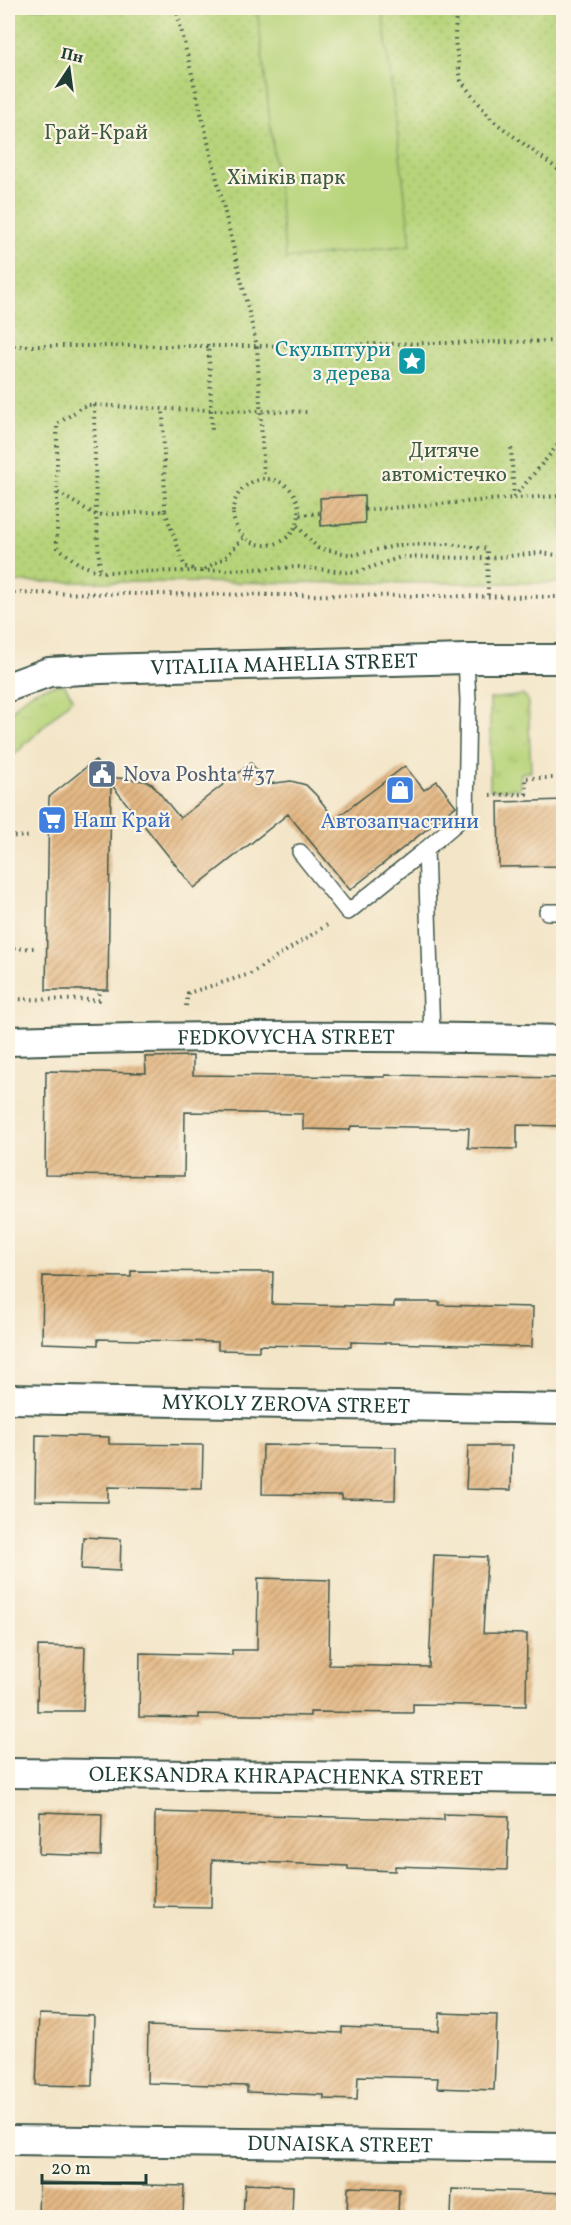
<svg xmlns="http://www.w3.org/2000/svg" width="571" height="2225" font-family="Vollkorn,serif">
  <defs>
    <pattern id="grass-tufts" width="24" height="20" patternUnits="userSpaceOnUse" patternTransform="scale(1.5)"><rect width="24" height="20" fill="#b7d47a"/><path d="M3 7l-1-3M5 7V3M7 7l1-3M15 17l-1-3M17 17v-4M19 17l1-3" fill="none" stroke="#9db76a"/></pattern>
    <pattern id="park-dots" width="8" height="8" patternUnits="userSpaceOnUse" patternTransform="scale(1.5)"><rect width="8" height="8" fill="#b7d47a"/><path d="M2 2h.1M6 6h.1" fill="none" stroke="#9db76a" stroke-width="1.8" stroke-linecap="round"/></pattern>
    <pattern id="building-hatch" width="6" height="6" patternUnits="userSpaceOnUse" patternTransform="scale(1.5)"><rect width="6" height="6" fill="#e4b884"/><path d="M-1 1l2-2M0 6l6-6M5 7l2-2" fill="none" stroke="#b8976d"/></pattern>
  </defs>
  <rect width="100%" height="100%" fill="#fcf5e5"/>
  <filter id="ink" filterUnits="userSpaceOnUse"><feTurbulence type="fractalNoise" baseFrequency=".0167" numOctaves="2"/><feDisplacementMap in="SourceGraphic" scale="12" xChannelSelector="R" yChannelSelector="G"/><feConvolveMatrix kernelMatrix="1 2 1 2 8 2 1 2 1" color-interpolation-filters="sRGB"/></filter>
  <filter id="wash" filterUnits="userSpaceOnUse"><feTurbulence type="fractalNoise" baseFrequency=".008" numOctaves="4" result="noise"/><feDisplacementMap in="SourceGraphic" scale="24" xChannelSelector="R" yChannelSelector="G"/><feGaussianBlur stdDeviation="1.35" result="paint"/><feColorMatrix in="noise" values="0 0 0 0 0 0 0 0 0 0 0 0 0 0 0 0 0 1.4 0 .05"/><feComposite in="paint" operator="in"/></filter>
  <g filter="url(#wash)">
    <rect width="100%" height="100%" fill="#f3e5c8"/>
    <path fill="url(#grass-tufts)" stroke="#6b8857" stroke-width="1.5" d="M 64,684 L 73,698 L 8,761 L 8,717 C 23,694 38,686 64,684 Z
      M 524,695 L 528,700 L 531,772 L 521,773 L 520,789 L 490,790 L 490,699 Z"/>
    <path fill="url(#park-dots)" stroke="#6b8857" stroke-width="1.5" d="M 8,8 L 563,8 L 563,583 L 8,582 Z"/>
    <path fill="#b7d47a" stroke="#6b8857" stroke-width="1.5" d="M 257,8 L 382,8 L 411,245 L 286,259 Z"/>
    <g id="blocks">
      <path fill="url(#building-hatch)" d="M 364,496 L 365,523 L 321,526 L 320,498 Z
        M 95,760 L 109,777 L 145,781 L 152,784 L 180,818 L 251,763 L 268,784 L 291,781 L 306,785 L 316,795 L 335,819 L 405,766 L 424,790 L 437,781 L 456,806 L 350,890 L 288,814 L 194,888 L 111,784 L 108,990 L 46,990 L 49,797 Z
        M 564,800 L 564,866 L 499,867 L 498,802 Z
        M 193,1056 L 193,1075 L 385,1077 L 385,1075 L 564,1078 L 564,1126 L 517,1125 L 517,1149 L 468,1148 L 469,1128 L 351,1126 L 350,1130 L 303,1129 L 303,1114 L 185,1112 L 184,1176 L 45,1175 L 46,1071 L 146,1073 L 145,1057 Z
        M 131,1271 L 273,1272 L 272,1304 L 394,1307 L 394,1302 L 440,1302 L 439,1305 L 533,1307 L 532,1347 L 351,1342 L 351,1347 L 259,1345 L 259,1351 L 218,1350 L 218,1342 L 98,1339 L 98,1345 L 42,1343 L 43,1276 L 131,1277 Z
        M 36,1435 L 109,1437 L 109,1444 L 203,1445 L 202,1489 L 108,1487 L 108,1502 L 35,1501 Z
        M 263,1445 L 396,1447 L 395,1500 L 342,1499 L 342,1495 L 262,1494 Z
        M 468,1446 L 512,1446 L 511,1490 L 466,1489 Z
        M 83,1537 L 121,1539 L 120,1571 L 81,1569 Z
        M 434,1555 L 487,1557 L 483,1633 L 527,1634 L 526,1706 L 413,1704 L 413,1713 L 310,1712 L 310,1716 L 199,1714 L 199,1718 L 139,1717 L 140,1653 L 232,1655 L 232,1650 L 257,1650 L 258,1578 L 330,1580 L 329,1665 L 429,1667 Z
        M 38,1646 L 85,1647 L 83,1711 L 37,1711 Z
        M 40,1812 L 102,1814 L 101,1856 L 39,1854 Z
        M 155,1812 L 444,1820 L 444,1814 L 509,1816 L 507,1870 L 395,1866 L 395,1871 L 348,1869 L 348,1866 L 212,1860 L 211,1908 L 154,1907 Z
        M 440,2013 L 497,2015 L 494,2090 L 437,2088 L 438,2078 L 358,2076 L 357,2100 L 324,2099 L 324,2095 L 247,2092 L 247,2086 L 147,2083 L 148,2026 L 342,2033 L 342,2027 L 439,2031 Z
        M 39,2014 L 94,2016 L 92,2086 L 36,2085 Z
        M 39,2182 L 184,2186 L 183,2217 L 38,2217 Z
        M 245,2184 L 293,2186 L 292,2217 L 243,2217 Z
        M 348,2187 L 399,2189 L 398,2217 L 347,2217 Z
        M 452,2189 L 564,2193 L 564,2217 L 451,2217 Z"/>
    </g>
  </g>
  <g filter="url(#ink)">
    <use href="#blocks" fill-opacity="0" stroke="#3f564a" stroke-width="1.5"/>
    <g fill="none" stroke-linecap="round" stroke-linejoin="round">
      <g stroke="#3f564a" stroke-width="18">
        <path id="service" d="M 300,852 L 348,912 L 426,849
          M 547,912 L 564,912
          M 432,1037 L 426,849 L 466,815 L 468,700 L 466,659"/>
      </g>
      <g stroke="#3f564a" stroke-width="32">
        <g id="minor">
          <path id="s1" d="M 8,687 L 49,672 L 100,669 L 466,659 L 564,659"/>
          <path id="s2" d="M 8,1041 C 193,1036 378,1035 564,1040"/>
          <path id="s3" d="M 8,1399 L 564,1409"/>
          <path id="s4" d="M 8,1773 L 564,1779"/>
          <path id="s5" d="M 8,2140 L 564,2147"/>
        </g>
      </g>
      <path stroke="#3f564a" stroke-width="4" stroke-dasharray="1.5 4.5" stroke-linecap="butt" d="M 176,8 L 257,346 L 264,478
        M 456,8 L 455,40 L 461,81 L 492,120 L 564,174
        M 208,344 L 210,374
        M 8,346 L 257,346 L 564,341
        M 94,405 L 96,515 L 165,511 L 163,409
        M233 512a33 33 0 1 1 66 0a33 33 0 1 1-66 0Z
        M 58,493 L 96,515 L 100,571
        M 514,497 L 564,438
        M 514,498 L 564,496
        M 365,510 L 514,498 L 511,446
        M 165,511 L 185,567 L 194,569
        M 300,515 L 321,513
        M 297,526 L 318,548 L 352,555 L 400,545 L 449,544 L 487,549 L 488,597
        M 243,538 L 226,557 L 201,571 L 100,572 L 79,564 L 57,547 L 57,424 L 86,405 L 94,405 L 163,409 L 308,412
        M 202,571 L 298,567 L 354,573 L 401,557 L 488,558 L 540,553 L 564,556
        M 8,593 L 564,597
        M 490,795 L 526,794 L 525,778 L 564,778
        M 8,836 L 32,837
        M 8,949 L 35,948
        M 8,999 L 99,1000 L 100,990
        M 186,1006 L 188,993 L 250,974 L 327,925"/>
      <use href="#service" stroke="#fff" stroke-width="15"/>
      <use href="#minor" stroke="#fff" stroke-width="28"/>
      <path stroke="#3f564a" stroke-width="4" stroke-dasharray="1.5 4.5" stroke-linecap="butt" d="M 210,374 L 212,431"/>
    </g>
  </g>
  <defs>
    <g id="sight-square" transform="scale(1.5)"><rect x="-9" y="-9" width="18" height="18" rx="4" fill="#0f9aa8" stroke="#fcf5e5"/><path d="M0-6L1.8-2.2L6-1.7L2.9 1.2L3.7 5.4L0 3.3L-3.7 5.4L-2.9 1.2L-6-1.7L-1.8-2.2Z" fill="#fff"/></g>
    <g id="civic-square" transform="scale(1.5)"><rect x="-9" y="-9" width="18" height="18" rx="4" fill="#5c6f8a" stroke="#fcf5e5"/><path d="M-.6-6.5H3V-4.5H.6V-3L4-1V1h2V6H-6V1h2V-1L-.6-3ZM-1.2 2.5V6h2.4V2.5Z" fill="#fff"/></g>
    <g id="shop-square" transform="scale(1.5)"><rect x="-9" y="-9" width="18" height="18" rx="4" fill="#3f7fe0" stroke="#fcf5e5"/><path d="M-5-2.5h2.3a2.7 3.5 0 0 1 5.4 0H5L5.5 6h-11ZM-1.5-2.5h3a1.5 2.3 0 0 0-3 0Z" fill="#fff"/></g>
    <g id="supermarket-square" transform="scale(1.5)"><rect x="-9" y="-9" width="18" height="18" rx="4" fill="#3f7fe0" stroke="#fcf5e5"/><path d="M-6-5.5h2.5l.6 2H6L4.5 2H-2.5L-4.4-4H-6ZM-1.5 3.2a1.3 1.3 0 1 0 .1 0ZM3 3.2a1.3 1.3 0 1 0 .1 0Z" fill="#fff"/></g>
  </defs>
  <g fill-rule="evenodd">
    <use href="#sight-square" x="412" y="361"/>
    <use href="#civic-square" x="102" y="774"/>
    <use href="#shop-square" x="400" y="790"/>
    <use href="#supermarket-square" x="52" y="820"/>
  </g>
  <g text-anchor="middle" stroke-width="4.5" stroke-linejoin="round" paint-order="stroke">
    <g font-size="21" fill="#3d5b42" stroke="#fcf5e5">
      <text x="96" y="139">Грай-Край</text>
      <text x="286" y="184">Хіміків парк</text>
      <text x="444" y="457">Дитяче<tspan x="444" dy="24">автомістечко</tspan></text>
    </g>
    <g font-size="21" fill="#0d838f" stroke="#fcf5e5" text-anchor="end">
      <text x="391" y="356">Скульптури<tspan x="391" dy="24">з дерева</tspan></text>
    </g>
    <g font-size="21" fill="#1f3d34" stroke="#fcf5e5">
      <text dy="7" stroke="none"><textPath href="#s1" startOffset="279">VITALIIA MAHELIA STREET</textPath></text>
      <text dy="7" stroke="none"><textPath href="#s2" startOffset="278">FEDKOVYCHA STREET</textPath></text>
      <text dy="7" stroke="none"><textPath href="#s3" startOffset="278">MYKOLY ZEROVA STREET</textPath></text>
      <text dy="7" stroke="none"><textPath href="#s4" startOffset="278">OLEKSANDRA KHRAPACHENKA STREET</textPath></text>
      <text dy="7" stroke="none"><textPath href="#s5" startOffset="332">DUNAISKA STREET</textPath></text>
    </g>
    <g font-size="21" fill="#4e5e75" stroke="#fcf5e5" text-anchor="start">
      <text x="123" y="781">Nova Poshta #37</text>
    </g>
    <g font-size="21" fill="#366cbe" stroke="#fcf5e5" text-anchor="start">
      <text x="73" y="827">Наш Край</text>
      <text x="400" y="828" text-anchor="middle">Автозапчастини</text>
    </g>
  </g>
  <rect width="571" height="2225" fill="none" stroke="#fcf5e5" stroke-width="30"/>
  <g transform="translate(69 69) rotate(13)" stroke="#fcf5e5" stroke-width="4.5" paint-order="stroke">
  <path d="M0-4.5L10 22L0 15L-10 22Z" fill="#1f3d34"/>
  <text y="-9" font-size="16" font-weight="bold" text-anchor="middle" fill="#1f3d34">Пн</text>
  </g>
  <path d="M42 2174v9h104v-9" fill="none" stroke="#1f3d34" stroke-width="3"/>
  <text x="51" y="2174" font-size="18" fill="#1f3d34" stroke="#fcf5e5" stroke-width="4.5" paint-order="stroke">20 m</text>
</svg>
